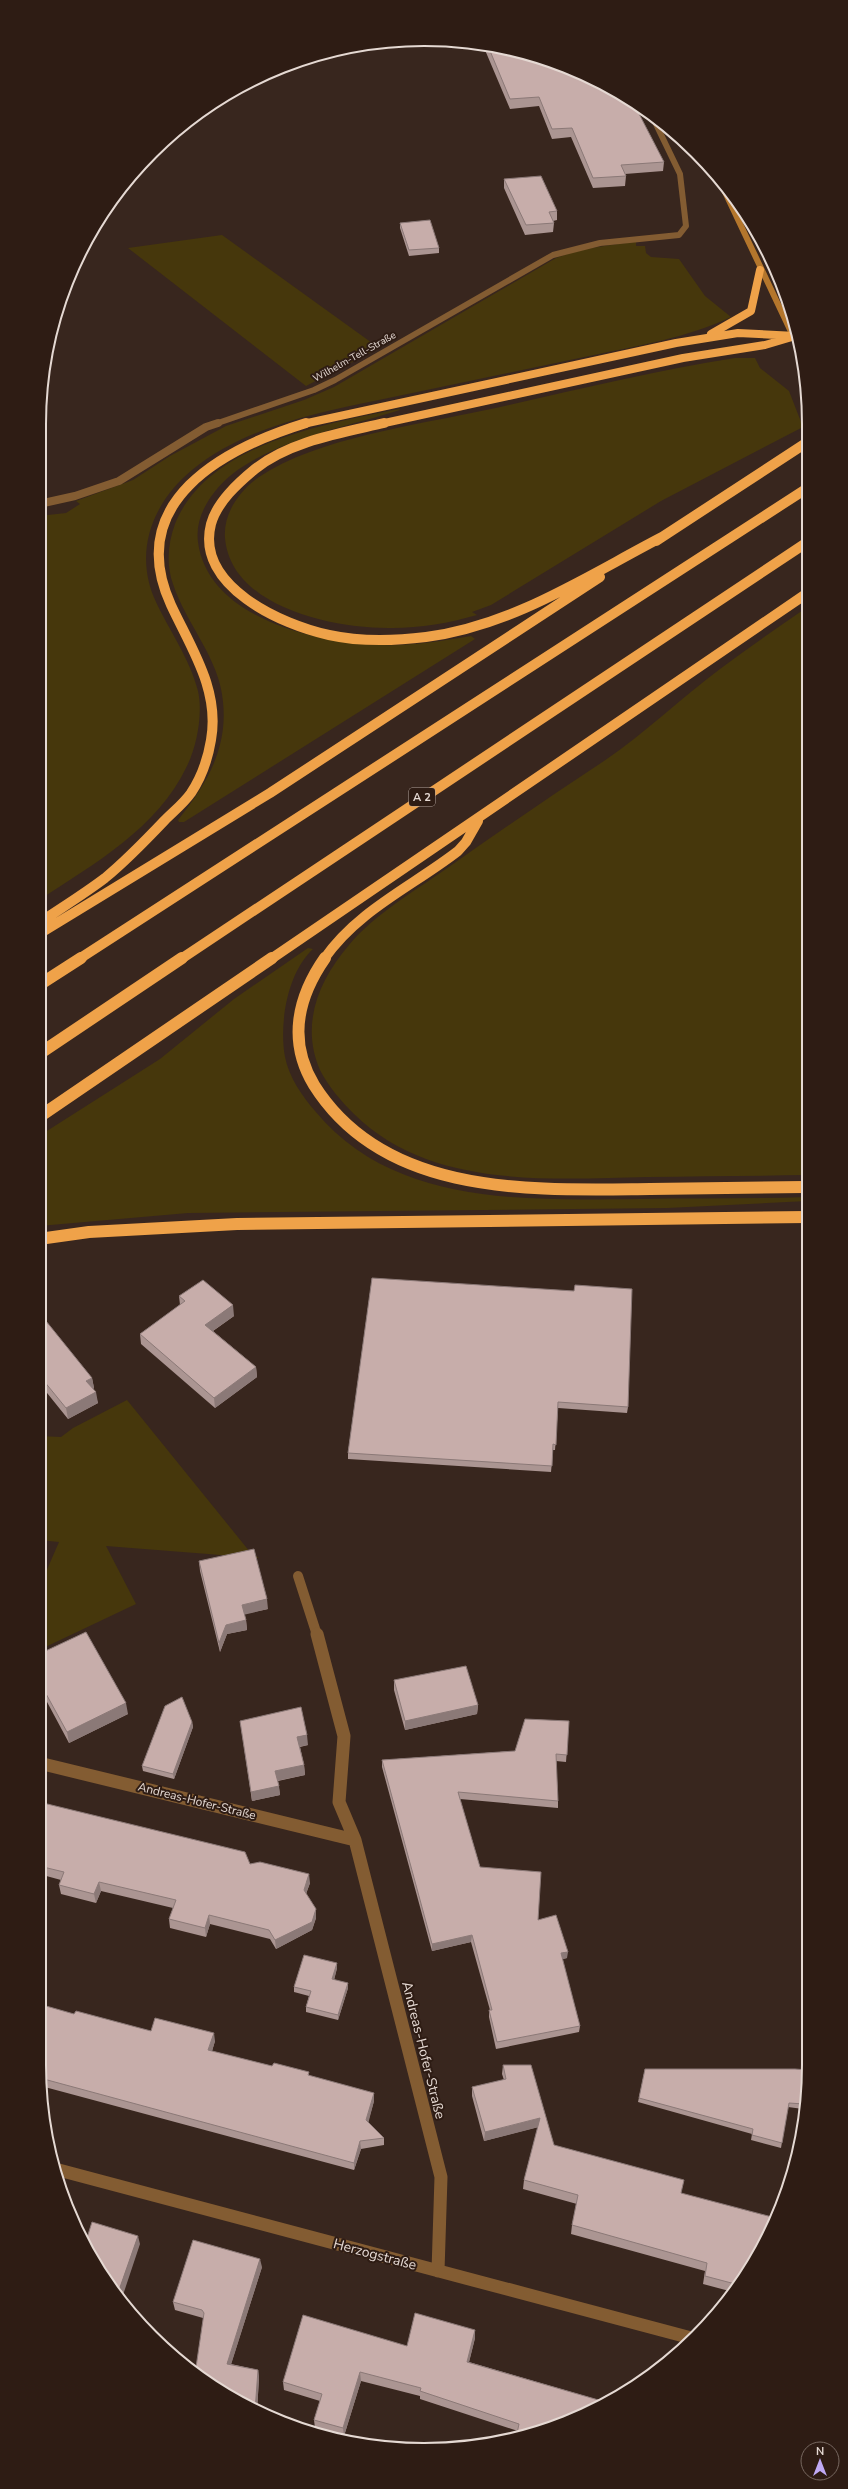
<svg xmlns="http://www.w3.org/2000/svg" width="848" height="2489" font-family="'Nunito Sans',sans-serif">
  <rect width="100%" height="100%" fill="#38261e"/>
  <path fill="#46370c" d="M 222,235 L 379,348 L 306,386 L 128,248 Z
    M 636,242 L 636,246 L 645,246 L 646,253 L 651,257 L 679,259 L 705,296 L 731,317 C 687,338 636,346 589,356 C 517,371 446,386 374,401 C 312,414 243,428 192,470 C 152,503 133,553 156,602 C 169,630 190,659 198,691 C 203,713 197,746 187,766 C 158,828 94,864 39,900 L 39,516 L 66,513 L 80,504 L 76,501 L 133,480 L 170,456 L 226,426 L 304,400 L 334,387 L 556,258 C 582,248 608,245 636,242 Z
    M 735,358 L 755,358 L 760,368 L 789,391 L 803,427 L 661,501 L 491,605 L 472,612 L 477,615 C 449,623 421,628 392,628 C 335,629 231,608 225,538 C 223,513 240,490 259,477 C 317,438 417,425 486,410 C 569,392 651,371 735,358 Z
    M 399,409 L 400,410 C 346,427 287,437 239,469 C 216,485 194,513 198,542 C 208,619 318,643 381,645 C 411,646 442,641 471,636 L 475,639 L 184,822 L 179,822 L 178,820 C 206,785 228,749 223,702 C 220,659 186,624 173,584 C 166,564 168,543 175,524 C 207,444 325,424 399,409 Z
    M 806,608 L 807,1175 C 754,1176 700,1176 647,1177 C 548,1179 430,1189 354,1114 C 341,1101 328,1086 320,1070 C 300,1024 319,980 349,945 C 375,914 413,892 446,869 C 498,832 551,796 604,761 C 645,733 681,698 720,669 C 748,648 777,628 806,608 Z
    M 308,948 L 313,949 C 287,973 279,1024 285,1057 C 289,1077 302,1096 315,1111 C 394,1207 528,1200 640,1199 C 696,1198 751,1199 807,1197 L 807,1201 L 667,1208 L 188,1213 L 39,1226 L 39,1136 L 160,1059 L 234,999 Z
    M 127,1400 L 250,1552 L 259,1558 L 106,1546 L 136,1604 L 39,1650 L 39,1588 L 59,1542 L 39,1540 L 39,1436 L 61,1437 L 73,1428 Z"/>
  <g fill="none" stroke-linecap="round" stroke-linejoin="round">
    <path stroke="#835c32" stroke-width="6" d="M 215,424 L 314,390 L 335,380 L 553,255 L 600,243 L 679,235 L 686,226 L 680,174 L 655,122"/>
    <path stroke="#835c32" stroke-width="8" d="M 39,504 L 75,496 L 119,481 L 206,427 L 218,423"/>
    <path stroke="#835c32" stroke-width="10" d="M 298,1576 L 317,1635"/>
    <path stroke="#835c32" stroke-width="13" d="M 317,1634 L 344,1736 L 339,1802 L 355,1840
      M 39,1763 L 355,1840 L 441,2177 L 438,2271
      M 55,2169 L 695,2339"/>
    <path stroke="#b4762c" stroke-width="6" d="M 717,175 L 793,336"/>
    <path stroke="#d9891f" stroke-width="6" d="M 793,336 L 798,346"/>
    <path stroke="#efa249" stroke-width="8" d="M 711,334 L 751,311 L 760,270
      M 303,424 L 676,343 L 738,333 L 796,336
      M 380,424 L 683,358 L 765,345 L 792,337"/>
    <path stroke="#efa249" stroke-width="10" d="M 384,423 C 341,433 290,441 255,469 C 238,483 217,502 211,524 C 195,586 282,625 329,635 C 361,642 394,641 426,637 C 514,625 585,577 662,537
      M 656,541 L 806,443
      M 39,923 C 61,908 84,894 105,878 C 127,860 146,840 165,820 C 174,811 184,803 191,793 C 201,778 208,758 211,740 C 220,690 191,648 171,605 C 124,502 222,449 306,423
      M 39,934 L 270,793 L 600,577
      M 79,959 L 806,489
      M 181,959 L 806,543
      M 271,959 L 806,594
      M 324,959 C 358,910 413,886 458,851 L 466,842 L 478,821"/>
    <path stroke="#efa249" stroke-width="12" d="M 325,958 C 297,998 288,1042 314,1085 C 385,1198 534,1190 650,1189 C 703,1188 755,1188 807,1187
      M 39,985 L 81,958
      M 39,1054 L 182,958
      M 39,1117 L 272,958
      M 39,1239 L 89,1232 L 237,1224 L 807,1217"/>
  </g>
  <path fill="#ab9592" d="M 485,46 L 523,52 L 664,162 L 663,171 L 625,174 L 626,176 L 625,186 L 593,188 L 571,137 L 552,139 L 539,106 L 510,109 L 485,50 Z
    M 504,179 L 557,211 L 557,220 L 553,221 L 554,223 L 553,232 L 525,235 L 504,188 Z
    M 400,223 L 439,248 L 439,253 L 409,256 L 400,228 Z
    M 372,1278 L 628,1407 L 627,1413 L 558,1408 L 555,1450 L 553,1450 L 551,1472 L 348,1459 L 348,1453 Z
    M 179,1296 L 234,1316 L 213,1331 L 256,1367 L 257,1377 L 215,1408 L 141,1344 L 140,1334 L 180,1305 Z
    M 39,1324 L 92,1378 L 94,1388 L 93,1389 L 98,1403 L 68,1419 L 39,1383 Z
    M 199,1561 L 268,1609 L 244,1614 L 246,1620 L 247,1630 L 227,1634 L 220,1652 L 200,1571 Z
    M 39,1654 L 128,1714 L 69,1743 L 39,1687 Z
    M 394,1680 L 478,1705 L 477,1714 L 405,1730 L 394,1690 Z
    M 240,1721 L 308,1745 L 300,1747 L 304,1765 L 305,1775 L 278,1781 L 280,1795 L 252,1801 Z
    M 569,1721 L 566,1762 L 556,1761 L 558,1801 L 558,1808 L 460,1799 L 480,1867 L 538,1920 L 567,1958 L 562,1959 L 580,2026 L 579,2032 L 496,2049 L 489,2017 L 489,2010 L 490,2010 L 471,1942 L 432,1951 L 382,1767 L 382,1760 L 515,1751 Z
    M 192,1722 L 193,1727 L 174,1779 L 143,1771 L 142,1766 Z
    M 39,1802 L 310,1883 L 306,1894 L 316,1909 L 316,1918 L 312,1930 L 276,1949 L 270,1939 L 210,1924 L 206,1937 L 170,1928 L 169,1919 L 173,1908 L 101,1891 L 96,1903 L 61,1894 L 59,1885 L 61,1880 L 39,1874 Z
    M 337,1963 L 337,1968 L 334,1980 L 348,1983 L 348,1988 L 338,2020 L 306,2012 L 306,2007 L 309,1996 L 294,1992 L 294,1987 Z
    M 74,2014 L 151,2031 L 215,2041 L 212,2051 L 272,2066 L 309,2072 L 309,2076 L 374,2093 L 374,2101 L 368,2122 L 384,2138 L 384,2145 L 361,2149 L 354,2170 L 41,2086 L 39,2065 Z
    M 503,2065 L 554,2145 L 681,2193 L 744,2279 L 733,2292 L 703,2284 L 705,2271 L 571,2234 L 572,2225 L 577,2204 L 523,2189 L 524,2180 L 538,2127 L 484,2141 L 472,2096 L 472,2087 L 504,2080 L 502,2074 Z
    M 645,2069 L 808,2070 L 803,2109 L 788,2107 L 781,2148 L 751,2140 L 752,2134 L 638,2102 Z
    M 262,2267 L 231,2364 L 258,2370 L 259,2378 L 257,2411 L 203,2318 L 175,2310 L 173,2302 Z
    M 475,2330 L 475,2338 L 469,2362 L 602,2401 L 518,2431 L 420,2399 L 420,2396 L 361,2381 L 344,2436 L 315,2428 L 314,2420 L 320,2401 L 284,2390 L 283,2382 L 407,2346 Z"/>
  <path fill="#8b7977" d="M 233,1305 L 234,1316 L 207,1335 L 205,1325 Z
    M 256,1367 L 257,1377 L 215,1408 L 214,1398 Z
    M 92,1378 L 94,1388 L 88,1391 L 86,1381 Z
    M 96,1392 L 98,1403 L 68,1419 L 66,1408 Z
    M 267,1599 L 268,1609 L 243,1615 L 242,1605 Z
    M 246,1620 L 247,1630 L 227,1634 L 220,1652 L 219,1643 L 226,1625 Z
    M 126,1703 L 128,1714 L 69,1743 L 67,1732 Z
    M 478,1705 L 477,1714 L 405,1730 L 405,1721 Z
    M 192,1722 L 193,1727 L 174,1779 L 173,1774 Z
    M 307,1735 L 308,1745 L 298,1747 L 297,1737 Z
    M 304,1765 L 305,1775 L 276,1781 L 275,1771 Z
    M 279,1786 L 280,1795 L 252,1801 L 251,1792 Z
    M 309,1874 L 310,1883 L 304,1899 L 304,1890 Z
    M 99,1882 L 101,1891 L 96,1903 L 94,1894 Z
    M 316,1909 L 316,1918 L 312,1930 L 276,1949 L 275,1940 Z
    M 209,1915 L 210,1924 L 206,1937 L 205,1928 Z
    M 472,1935 L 471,1942 L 432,1951 L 432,1944 Z
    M 568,1952 L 567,1958 L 560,1960 L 561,1953 Z
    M 337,1963 L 337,1968 L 333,1984 L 332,1979 Z
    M 348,1983 L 348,1988 L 338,2020 L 338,2015 Z
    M 214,2033 L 215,2041 L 210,2058 L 208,2050 Z
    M 374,2093 L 374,2101 L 367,2128 L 366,2120 Z
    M 540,2118 L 539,2127 L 484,2141 L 485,2132 Z
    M 360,2141 L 361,2149 L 354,2170 L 354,2163 Z
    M 138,2236 L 140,2244 L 122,2298 L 118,2293 Z
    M 260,2259 L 262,2267 L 229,2371 L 227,2364 Z
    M 475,2330 L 475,2338 L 467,2370 L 467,2362 Z
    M 258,2370 L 259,2378 L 257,2411 L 255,2411 Z
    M 360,2372 L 361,2381 L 344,2436 L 343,2428 Z"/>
  <path fill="#c7adaa" stroke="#8b7977" d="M 488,46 L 523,52 L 617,91 L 635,106 L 664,162 L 621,165 L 626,176 L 593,178 L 572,128 L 552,129 L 539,97 L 510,99 Z
    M 541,176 L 557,211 L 549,212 L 554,223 L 526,225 L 504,179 Z
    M 430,220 L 439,248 L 409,250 L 400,223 Z
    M 372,1278 L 574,1291 L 575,1285 L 632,1289 L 628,1407 L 558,1402 L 556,1445 L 553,1444 L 552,1466 L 348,1453 Z
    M 203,1280 L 233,1305 L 205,1325 L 256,1367 L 214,1398 L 140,1334 L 185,1301 L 179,1296 Z
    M 46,1321 L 92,1378 L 86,1381 L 96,1392 L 66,1408 L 39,1375 L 39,1324 Z
    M 254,1549 L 267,1599 L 242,1605 L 246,1620 L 226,1625 L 219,1643 L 199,1561 Z
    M 86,1632 L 126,1703 L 67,1732 L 39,1681 L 39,1654 Z
    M 466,1666 L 478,1705 L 405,1721 L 394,1680 Z
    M 182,1697 L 192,1722 L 173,1774 L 142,1766 L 165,1706 Z
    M 301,1707 L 307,1735 L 297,1737 L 304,1765 L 275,1771 L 279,1786 L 251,1792 L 240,1721 Z
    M 525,1719 L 569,1721 L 567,1755 L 556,1754 L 558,1801 L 458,1792 L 480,1867 L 541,1872 L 538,1920 L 556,1915 L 568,1952 L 561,1953 L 580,2026 L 497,2042 L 489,2010 L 492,2010 L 472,1935 L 432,1944 L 382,1760 L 515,1751 Z
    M 39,1802 L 245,1852 L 250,1864 L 260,1862 L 309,1874 L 304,1890 L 316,1909 L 312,1922 L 275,1940 L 269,1930 L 209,1915 L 205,1928 L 169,1919 L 176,1900 L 99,1882 L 94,1894 L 59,1885 L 64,1872 L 39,1866 Z
    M 304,1955 L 337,1963 L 332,1979 L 348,1983 L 338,2015 L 306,2007 L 311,1991 L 294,1987 Z
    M 39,2004 L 74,2014 L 76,2011 L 151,2031 L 155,2018 L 214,2033 L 208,2050 L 272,2066 L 274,2063 L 309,2072 L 308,2075 L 374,2093 L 366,2120 L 384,2138 L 360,2141 L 354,2163 L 40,2078 L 39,2065 Z
    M 503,2065 L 531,2065 L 554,2145 L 684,2180 L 681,2193 L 772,2217 L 744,2279 L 739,2285 L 705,2276 L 707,2263 L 572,2225 L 578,2195 L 524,2180 L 540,2118 L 485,2132 L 472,2087 L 506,2079 Z
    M 645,2069 L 795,2069 L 808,2070 L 804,2104 L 789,2103 L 782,2143 L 752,2135 L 753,2129 L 639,2098 Z
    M 92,2222 L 138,2236 L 118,2293 L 86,2241 Z
    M 193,2240 L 260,2259 L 227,2364 L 258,2370 L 255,2411 L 195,2374 L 204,2313 L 202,2310 L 173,2302 Z
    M 415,2313 L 475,2330 L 467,2362 L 602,2401 L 523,2437 L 516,2438 L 519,2424 L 420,2391 L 421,2388 L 360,2372 L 343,2428 L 314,2420 L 322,2394 L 283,2382 L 303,2315 L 407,2346 Z"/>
  <g text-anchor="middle" stroke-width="4" stroke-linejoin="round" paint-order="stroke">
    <g font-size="10" fill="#e5d9d3" stroke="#2e1c14">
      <text transform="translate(354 356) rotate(-29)" y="4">Wilhelm-Tell-Straße</text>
    </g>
    <rect fill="#2e1c14" stroke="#aea09a" stroke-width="1" x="409" y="788" width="26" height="18" rx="3"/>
    <g font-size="11" font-weight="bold" fill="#e5d9d3">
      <text x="422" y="801">A 2</text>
    </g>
    <g font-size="12" fill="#e5d9d3" stroke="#2e1c14">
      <text transform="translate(197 1801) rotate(14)" y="4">Andreas-Hofer-Straße</text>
    </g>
    <g font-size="14" fill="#e5d9d3" stroke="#2e1c14">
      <text transform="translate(424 2050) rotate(76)" y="5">Andreas-Hofer-Straße</text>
      <text transform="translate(375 2254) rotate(15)" y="5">Herzogstraße</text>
    </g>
  </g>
  <path d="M0 0H848V2489H0ZM424 46H424A378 378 0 0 1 802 424V2065A378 378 0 0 1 424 2443H424A378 378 0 0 1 46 2065V424A378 378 0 0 1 424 46Z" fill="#2e1c14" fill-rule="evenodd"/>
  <path fill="none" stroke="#e5d9d3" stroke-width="2" d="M424 46H424A378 378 0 0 1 802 424V2065A378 378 0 0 1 424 2443H424A378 378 0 0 1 46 2065V424A378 378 0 0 1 424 46Z"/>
  <g transform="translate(820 2461)"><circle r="19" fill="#2e1c14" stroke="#776860"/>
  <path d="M0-3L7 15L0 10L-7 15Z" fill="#bfa9f4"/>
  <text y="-6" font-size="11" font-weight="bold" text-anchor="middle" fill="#e5d9d3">N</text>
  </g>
</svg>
